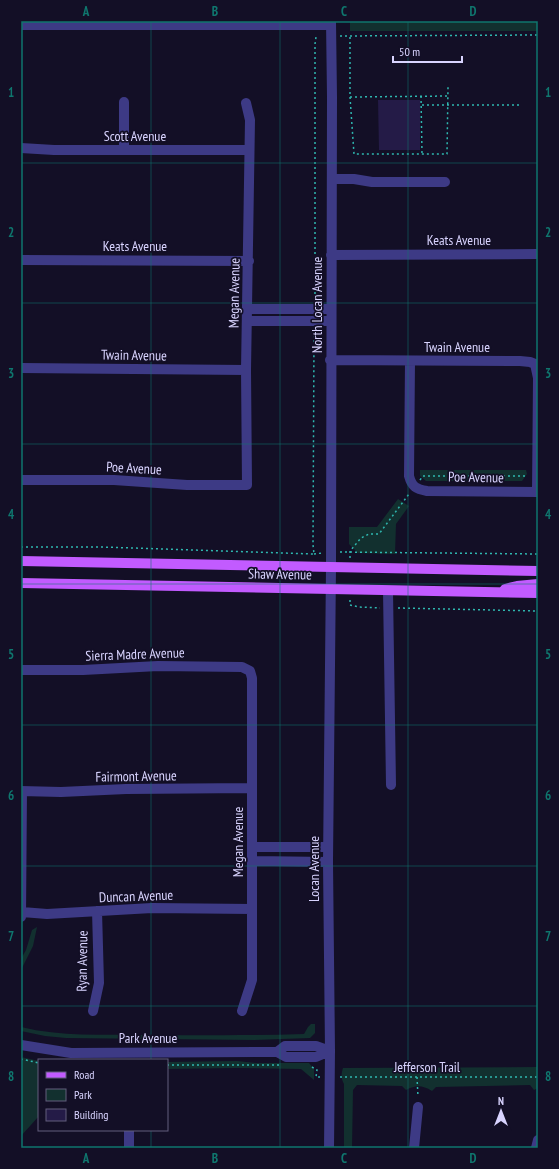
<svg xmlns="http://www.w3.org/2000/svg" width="559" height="1169" font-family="'PT Sans Narrow',sans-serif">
  <rect width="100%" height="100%" fill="#130f26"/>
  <path fill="#12302f" d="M 350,21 L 538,21 L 538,31 L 350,31 Z
    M 420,470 L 526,470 L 527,474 L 522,481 L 426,481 L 420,476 Z
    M 398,499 L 409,506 L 396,524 L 395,554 L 358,553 L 349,544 L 349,527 L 377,527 Z
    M 37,927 L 33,946 L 21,970 L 21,959 L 26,950 L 32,930 Z
    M 311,1024 L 315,1024 L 315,1033 L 310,1038 L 254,1040 L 66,1038 L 45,1036 L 21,1031 L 21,1027 C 61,1037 102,1034 143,1035 C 197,1035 250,1036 304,1034 L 308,1027 Z
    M 21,1057 L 39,1061 L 39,1116 L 21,1136 Z
    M 237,1061 L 257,1063 L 309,1063 L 314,1069 L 314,1080 L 301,1069 L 236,1068 L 167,1069 L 167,1062 Z
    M 538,1067 L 538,1088 L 534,1090 L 530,1085 L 436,1087 L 432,1091 C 422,1085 416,1085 406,1090 L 402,1086 L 357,1085 L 353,1090 L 352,1148 L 344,1148 L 344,1084 C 341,1079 341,1074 343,1068 Z"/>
  <path fill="#241b47" d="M 378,100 L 420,100 L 420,150 L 379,150 Z"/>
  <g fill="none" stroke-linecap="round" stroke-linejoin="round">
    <path stroke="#2fb8b0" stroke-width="1.5" stroke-dasharray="2 3" stroke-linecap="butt" d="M 340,36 L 538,35
      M 350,37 L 350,97 L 448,96
      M 421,96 L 422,154
      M 350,97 L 354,154 L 447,154 L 448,87
      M 422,105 L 522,105
      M 315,299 L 315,44 L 316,37
      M 420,480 L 423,476 L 528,476
      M 21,547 L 102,547 L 314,554 L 313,545 L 314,335 L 315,331
      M 340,552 L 538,554
      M 314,554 L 322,553
      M 350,558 L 350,551 L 361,538 L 369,534 L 379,534 L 409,494
      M 350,600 L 350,605 L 359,607 L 380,608
      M 398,608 L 538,611
      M 21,1059 L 39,1063
      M 167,1065 L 279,1065
      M 312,1067 L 317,1070 L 316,1077 L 320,1077
      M 340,1077 L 538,1077
      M 417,1077 L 418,1097"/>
    <path stroke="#3d3a85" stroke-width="10" d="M 21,25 L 331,25
      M 124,102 L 124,150
      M 21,148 L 54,150 L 249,150
      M 332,179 L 354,179 L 372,182 L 445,182
      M 331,255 L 538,254
      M 21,260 L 249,261
      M 247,309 L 331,309
      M 247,321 L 331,321
      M 330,360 L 520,361 L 530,362 L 535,364 L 538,378 L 537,492
      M 410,361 L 409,476 C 412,487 416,489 427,491 L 538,492
      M 21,368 L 246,370
      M 21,480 L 114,480 L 187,485 L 247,485 L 246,370 L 250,120 L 246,103
      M 388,591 L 391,785
      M 21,670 L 83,670 L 158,666 L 242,667 L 250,671 L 252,678 L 252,980 L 242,1011
      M 21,791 L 61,792 L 126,789 L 252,788
      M 252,847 L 328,847
      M 252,861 L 328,862
      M 22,912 L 47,914 L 152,908 L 252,909
      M 21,917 L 22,791
      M 93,1011 L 99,983 L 97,911
      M 21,1045 L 71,1053 L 277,1052 L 286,1057 L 316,1057 L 330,1051
      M 277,1052 L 285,1046 L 316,1046 L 330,1051
      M 129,1148 L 129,1130
      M 329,1148 L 330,1051 L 328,862 L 331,567 L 332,97 L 331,21
      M 414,1148 L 418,1107
      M 536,1148 L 538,1140"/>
    <path stroke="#c25bff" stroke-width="10" d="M 21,561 L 538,571
      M 21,583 L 538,593
      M 505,589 L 517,586 L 538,584"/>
  </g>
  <path fill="none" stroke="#0f766e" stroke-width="1" stroke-opacity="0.55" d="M 151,21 L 151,1060M 280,21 L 280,1148M 408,21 L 408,1148M 21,163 L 538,163M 21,303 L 538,303M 21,444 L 538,444M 21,584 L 538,584M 21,725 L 538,725M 21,866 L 538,866M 21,1006 L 538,1006M 151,1130 L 151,1148"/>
  <g text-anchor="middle" stroke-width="3.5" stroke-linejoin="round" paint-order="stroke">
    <g font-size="14" fill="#d9d4ff" stroke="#130f26">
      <text x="135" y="141">Scott Avenue</text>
      <text x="459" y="245">Keats Avenue</text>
      <text x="135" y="251">Keats Avenue</text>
      <text transform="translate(234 293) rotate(-89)" y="5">Megan Avenue</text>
      <text transform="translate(317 305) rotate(-90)" y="5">North Locan Avenue</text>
      <text x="457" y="352">Twain Avenue</text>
      <text transform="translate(134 355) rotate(1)" y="5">Twain Avenue</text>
      <text transform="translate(134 468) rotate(3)" y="5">Poe Avenue</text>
      <text transform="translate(476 477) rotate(1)" y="5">Poe Avenue</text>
      <text transform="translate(280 574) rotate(1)" y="5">Shaw Avenue</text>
      <text transform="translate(135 654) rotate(-2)" y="5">Sierra Madre Avenue</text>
      <text transform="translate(136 776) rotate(-1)" y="5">Fairmont Avenue</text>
      <text transform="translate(238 842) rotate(-90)" y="5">Megan Avenue</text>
      <text transform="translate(314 869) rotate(-90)" y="5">Locan Avenue</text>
      <text transform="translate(136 896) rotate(-2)" y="5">Duncan Avenue</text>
      <text transform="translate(82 961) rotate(-89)" y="5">Ryan Avenue</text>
      <text x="148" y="1043">Park Avenue</text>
      <text x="427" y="1072">Jefferson Trail</text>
    </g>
  </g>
  <rect width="559" height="1169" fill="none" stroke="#130f26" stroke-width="44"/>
  <rect x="38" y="1059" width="130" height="72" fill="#130f26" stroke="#625e7d"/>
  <rect x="46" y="1072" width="20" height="6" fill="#c25bff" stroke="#625e7d"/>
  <text x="74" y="1079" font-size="12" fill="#d9d4ff">Road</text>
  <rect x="46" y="1089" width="20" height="12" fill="#12302f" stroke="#625e7d"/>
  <text x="74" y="1099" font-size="12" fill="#d9d4ff">Park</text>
  <rect x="46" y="1109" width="20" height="12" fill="#241b47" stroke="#625e7d"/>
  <text x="74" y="1119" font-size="12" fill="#d9d4ff">Building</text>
  <g transform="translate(501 1111)" stroke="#130f26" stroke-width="3" paint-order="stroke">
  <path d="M0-3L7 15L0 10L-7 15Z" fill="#d9d4ff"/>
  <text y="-6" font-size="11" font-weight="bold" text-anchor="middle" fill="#d9d4ff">N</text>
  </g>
  <path d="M393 56v6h69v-6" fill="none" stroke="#d9d4ff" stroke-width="2"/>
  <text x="399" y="56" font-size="12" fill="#d9d4ff" stroke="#130f26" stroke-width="3" paint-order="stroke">50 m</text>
  <rect x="22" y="22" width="515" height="1125" fill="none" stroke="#0f766e" stroke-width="1.5"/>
  <g font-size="13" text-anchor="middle" font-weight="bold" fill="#0f766e">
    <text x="86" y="16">A</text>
    <text x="215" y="16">B</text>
    <text x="344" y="16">C</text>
    <text x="473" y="16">D</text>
    <text x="11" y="97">1</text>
    <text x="548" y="97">1</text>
    <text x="11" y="237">2</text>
    <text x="548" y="237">2</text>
    <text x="11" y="378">3</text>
    <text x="548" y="378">3</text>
    <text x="11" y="519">4</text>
    <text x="548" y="519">4</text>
    <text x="11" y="659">5</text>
    <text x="548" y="659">5</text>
    <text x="11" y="800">6</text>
    <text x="548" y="800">6</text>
    <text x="11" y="941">7</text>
    <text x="548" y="941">7</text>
    <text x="11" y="1081">8</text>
    <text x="548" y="1081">8</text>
    <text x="86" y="1163">A</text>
    <text x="215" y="1163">B</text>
    <text x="344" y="1163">C</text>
    <text x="473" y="1163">D</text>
  </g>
</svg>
